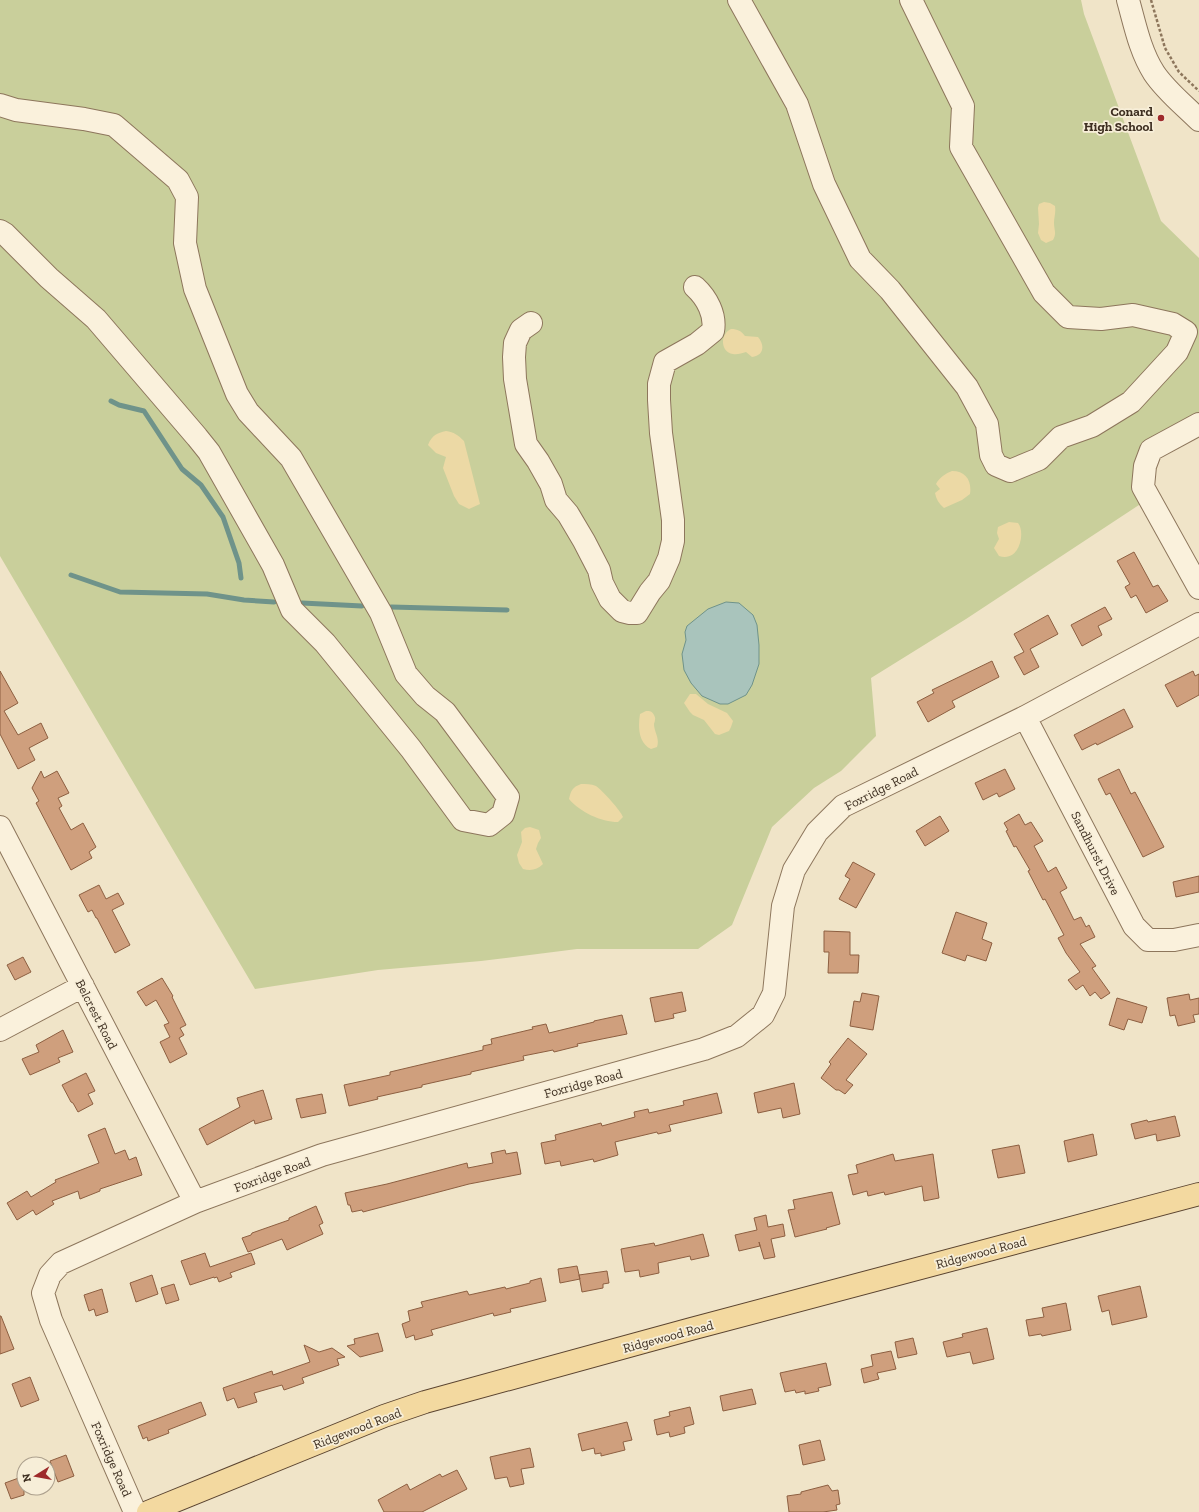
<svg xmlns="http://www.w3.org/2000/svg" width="1199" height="1512" font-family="'Zilla Slab',serif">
  <rect width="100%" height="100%" fill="#f0e4c8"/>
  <path fill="#c9cf9b" d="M 0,0 L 1081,0 L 1084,14 L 1161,221 L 1199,258 L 1199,412 L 1156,435 L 1142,503 L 966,619 L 871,678 L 876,736 L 841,771 L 814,788 L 772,827 L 732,925 L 698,949 L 577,949 L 481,961 L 378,970 L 255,989 L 0,556 Z"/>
  <path fill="#ecd9a5" d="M 1044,202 L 1050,203 L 1055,206 C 1056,213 1054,217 1054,223 C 1054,230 1057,233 1053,240 L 1046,243 L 1041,240 L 1038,233 L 1039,224 L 1038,208 L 1039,204 Z
    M 731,329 C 738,329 741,331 745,336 L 758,337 C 765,345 764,356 752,357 L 746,352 C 742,353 737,355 733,354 C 720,352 720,334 731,329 Z
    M 446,431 C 454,432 458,435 464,441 L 480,504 L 469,509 L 459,504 L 454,496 L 443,468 L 446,457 L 436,453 L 428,445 C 432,435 437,433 446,431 Z
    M 952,471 C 966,471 972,481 970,494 L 962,500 L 944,508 C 939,504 936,499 935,493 L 940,489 L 936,484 C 939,478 946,473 952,471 Z
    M 1009,522 L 1018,523 C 1026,533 1019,563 999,556 L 994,548 L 999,539 L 997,533 L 998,527 Z
    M 690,694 L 696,694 L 708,704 L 727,713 L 733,721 L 731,727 L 729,731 L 719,735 L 715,734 L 704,720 L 693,715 L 690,712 L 684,703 Z
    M 646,711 C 650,711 652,711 654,715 C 656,718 655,721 654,724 C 654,732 660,738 657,747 L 651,749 C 638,743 638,726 640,714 Z
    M 581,784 C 586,784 591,784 596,786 C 602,790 621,811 623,817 L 618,822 C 601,822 580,812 569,799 C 571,790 573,787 581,784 Z
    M 530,827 L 539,830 L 541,838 L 538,843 L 536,849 L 543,864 C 537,870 531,871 523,869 L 519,863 L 517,855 L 522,842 L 521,832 L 525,828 Z"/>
  <path fill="#a9c4bc" stroke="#6f938a" d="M 726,602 L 739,603 L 753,615 L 757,625 L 759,645 L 759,664 L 752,685 L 746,695 L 728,704 L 720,704 L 702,696 L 691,683 L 684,670 L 682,654 L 686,640 L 685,632 L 687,626 L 708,609 Z"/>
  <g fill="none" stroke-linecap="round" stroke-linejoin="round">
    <path stroke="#6f938a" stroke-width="5" d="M 111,401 L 119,405 L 144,411 L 182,469 L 201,485 L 223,517 L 239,563 L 241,578
      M 71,575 L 120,592 L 207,594 L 244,600 L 274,602
      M 302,603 L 362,606
      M 391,607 L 507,610"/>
  </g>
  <path fill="#cf9f7d" stroke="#8d5f41" d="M 1134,552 L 1153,587 L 1158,585 L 1168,601 L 1146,613 L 1136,595 L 1131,598 L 1125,587 L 1130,584 L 1117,561 Z
    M 1105,607 L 1112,619 L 1098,626 L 1102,635 L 1082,646 L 1071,625 Z
    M 1048,615 L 1058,634 L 1030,649 L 1039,667 L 1024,675 L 1014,657 L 1024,652 L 1014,634 Z
    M 992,661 L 999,677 L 952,701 L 955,707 L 928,722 L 917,702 L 934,693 L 932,690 Z
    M 0,671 L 18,703 L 4,711 L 18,735 L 41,723 L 48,738 L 29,748 L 35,760 L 18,769 L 0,734 Z
    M 1193,671 L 1195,676 L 1199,674 L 1199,695 L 1177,707 L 1165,685 Z
    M 1124,709 L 1133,727 L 1097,745 L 1096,743 L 1082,750 L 1074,735 Z
    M 1005,769 L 1015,789 L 999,797 L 997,793 L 983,800 L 975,783 Z
    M 1119,769 L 1131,794 L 1135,792 L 1164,847 L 1143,857 L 1110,793 L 1106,795 L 1098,779 Z
    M 41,771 L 44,778 L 57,771 L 69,793 L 58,798 L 62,806 L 59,808 L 71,830 L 83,823 L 96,847 L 89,852 L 92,858 L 71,870 L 36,803 L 39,801 L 32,788 Z
    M 1019,814 L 1025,825 L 1031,822 L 1043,841 L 1034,846 L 1048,872 L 1056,867 L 1067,888 L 1060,892 L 1074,920 L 1081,917 L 1086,927 L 1089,925 L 1095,937 L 1080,944 L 1096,966 L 1092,968 L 1110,993 L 1101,999 L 1095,992 L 1090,996 L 1083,985 L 1076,990 L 1068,980 L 1080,972 L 1066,953 L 1058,938 L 1064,935 L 1045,899 L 1043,900 L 1028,871 L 1030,870 L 1016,846 L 1014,847 L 1006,831 L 1008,830 L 1004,823 Z
    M 940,816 L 949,831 L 925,846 L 916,831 Z
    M 853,862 L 875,874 L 856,908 L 839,899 L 850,879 L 845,876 Z
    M 1199,876 L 1199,892 L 1176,897 L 1173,882 Z
    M 99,885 L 106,899 L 118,893 L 124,904 L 112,910 L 130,945 L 115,953 L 97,918 L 96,918 L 92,910 L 88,912 L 79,895 Z
    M 956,912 L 987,923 L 982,939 L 992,943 L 986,961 L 967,955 L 965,961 L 942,953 Z
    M 824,931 L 850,932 L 850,955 L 859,955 L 858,973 L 828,973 L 829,952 L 824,952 Z
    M 23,957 L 31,972 L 15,980 L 7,965 Z
    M 162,978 L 173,996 L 172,997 L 186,1025 L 180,1028 L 184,1035 L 179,1038 L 187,1054 L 170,1063 L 160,1042 L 170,1037 L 164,1025 L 169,1023 L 156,1000 L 146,1006 L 137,992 Z
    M 682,992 L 686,1011 L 673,1014 L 674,1018 L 655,1022 L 650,998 Z
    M 862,993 L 879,996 L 873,1030 L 850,1026 L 854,1001 L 860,1002 Z
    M 1189,994 L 1190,1000 L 1199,998 L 1199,1014 L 1193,1015 L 1195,1022 L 1178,1026 L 1175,1015 L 1170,1016 L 1167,998 Z
    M 1117,998 L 1147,1007 L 1142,1023 L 1128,1019 L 1124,1030 L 1109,1025 Z
    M 622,1015 L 627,1034 L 577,1044 L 578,1046 L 554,1052 L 553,1050 L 523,1056 L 524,1060 L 471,1072 L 471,1074 L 422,1085 L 422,1087 L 377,1097 L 378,1099 L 349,1106 L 344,1085 L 390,1075 L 390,1072 L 483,1050 L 483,1046 L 492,1044 L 491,1039 L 533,1029 L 532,1027 L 546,1024 L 549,1033 L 594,1022 L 594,1021 Z
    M 63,1030 L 73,1052 L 58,1058 L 60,1062 L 30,1075 L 22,1059 L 39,1052 L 36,1045 Z
    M 848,1038 L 867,1054 L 846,1080 L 853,1085 L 845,1094 L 839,1090 L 836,1090 L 821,1078 L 831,1064 L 829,1062 Z
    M 86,1073 L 95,1091 L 88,1094 L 93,1104 L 78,1112 L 73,1103 L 71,1102 L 62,1085 Z
    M 794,1083 L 800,1114 L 783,1118 L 781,1108 L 758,1113 L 754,1093 Z
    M 263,1090 L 272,1119 L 255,1124 L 254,1120 L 207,1145 L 199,1129 L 240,1107 L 237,1098 Z
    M 717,1093 L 722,1113 L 669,1125 L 671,1131 L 658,1134 L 657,1132 L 615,1142 L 618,1155 L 594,1162 L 593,1159 L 561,1166 L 560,1161 L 545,1164 L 541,1143 L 556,1140 L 555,1135 L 601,1123 L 602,1126 L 635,1117 L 634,1112 L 648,1109 L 649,1113 L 684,1105 L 683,1101 Z
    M 322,1094 L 326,1113 L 301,1118 L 296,1099 Z
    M 1175,1116 L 1180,1136 L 1157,1141 L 1156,1134 L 1135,1139 L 1131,1124 L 1147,1120 L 1148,1122 Z
    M 105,1128 L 115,1154 L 125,1150 L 129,1160 L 136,1157 L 142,1175 L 100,1189 L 100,1191 L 80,1199 L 78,1191 L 52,1201 L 54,1204 L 36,1215 L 33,1210 L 17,1220 L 7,1203 L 27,1191 L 31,1197 L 56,1182 L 55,1180 L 99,1163 L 88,1135 Z
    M 1093,1134 L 1097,1155 L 1068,1162 L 1064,1141 Z
    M 1019,1145 L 1025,1173 L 998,1178 L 992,1150 Z
    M 505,1150 L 506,1154 L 517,1152 L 521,1174 L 469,1184 L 363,1212 L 362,1210 L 352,1212 L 350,1205 L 348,1205 L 345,1193 L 387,1184 L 467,1163 L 468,1168 L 493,1163 L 491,1153 Z
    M 893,1154 L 895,1161 L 933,1154 L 939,1198 L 924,1201 L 922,1186 L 885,1195 L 884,1192 L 868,1196 L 867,1191 L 853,1195 L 848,1175 L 858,1173 L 856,1165 Z
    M 832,1192 L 840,1224 L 826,1228 L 827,1229 L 795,1237 L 788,1210 L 795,1209 L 793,1200 Z
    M 316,1206 L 323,1223 L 319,1225 L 323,1234 L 287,1250 L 282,1239 L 248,1252 L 242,1238 L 251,1235 L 252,1233 L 289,1220 L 289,1218 Z
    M 766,1215 L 768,1227 L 783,1224 L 785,1236 L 771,1239 L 775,1257 L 764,1259 L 759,1242 L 760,1246 L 739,1251 L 735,1235 L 757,1230 L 754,1218 Z
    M 703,1234 L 709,1256 L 691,1260 L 690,1256 L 658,1263 L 659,1273 L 640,1277 L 639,1270 L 625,1272 L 621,1249 L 654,1243 L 655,1246 Z
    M 205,1253 L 210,1267 L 251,1253 L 255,1264 L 230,1273 L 232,1277 L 219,1282 L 217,1277 L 214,1278 L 214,1277 L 190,1285 L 181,1261 Z
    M 577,1266 L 580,1279 L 560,1283 L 558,1269 Z
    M 607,1271 L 609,1283 L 603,1284 L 603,1288 L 582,1292 L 579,1275 Z
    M 152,1275 L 158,1294 L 136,1302 L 130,1283 Z
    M 541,1278 L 546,1301 L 510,1309 L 511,1312 L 494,1316 L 493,1313 L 431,1330 L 433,1335 L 415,1340 L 414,1335 L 406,1338 L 402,1324 L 410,1321 L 408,1311 L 423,1307 L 421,1302 L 467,1291 L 469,1295 L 505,1287 L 506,1289 L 530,1283 L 530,1281 Z
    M 174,1284 L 179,1300 L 166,1304 L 161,1288 Z
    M 1140,1286 L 1147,1317 L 1112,1325 L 1109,1310 L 1102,1312 L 1098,1296 Z
    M 102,1289 L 108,1312 L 96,1316 L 94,1309 L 89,1311 L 84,1295 Z
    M 1066,1303 L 1071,1330 L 1042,1336 L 1041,1334 L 1029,1336 L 1026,1320 L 1044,1317 L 1042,1308 Z
    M 0,1316 L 1,1316 L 14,1349 L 0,1354 Z
    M 987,1328 L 994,1359 L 973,1364 L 970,1352 L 947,1357 L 943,1342 L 963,1337 L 962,1334 Z
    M 378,1333 L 383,1351 L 360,1357 L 347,1346 L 355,1344 L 354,1339 Z
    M 913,1338 L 917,1354 L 898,1358 L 895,1342 Z
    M 304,1345 L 319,1352 L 332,1348 L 345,1357 L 337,1359 L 339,1365 L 302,1378 L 304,1383 L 284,1390 L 282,1385 L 254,1393 L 257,1402 L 238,1408 L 234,1398 L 227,1401 L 223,1388 L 272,1371 L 273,1375 L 310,1362 Z
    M 891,1351 L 896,1369 L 877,1373 L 879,1379 L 864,1383 L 861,1369 L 873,1366 L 871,1355 Z
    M 826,1363 L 831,1385 L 818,1388 L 819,1391 L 805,1394 L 805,1391 L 796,1393 L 795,1390 L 785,1392 L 780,1373 Z
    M 30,1377 L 39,1400 L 21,1407 L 12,1384 Z
    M 752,1389 L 756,1404 L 723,1411 L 720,1396 Z
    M 201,1402 L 206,1415 L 168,1430 L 169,1433 L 148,1441 L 147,1437 L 143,1439 L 138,1426 Z
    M 690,1407 L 694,1424 L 684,1427 L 685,1433 L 670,1437 L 669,1432 L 657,1435 L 654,1420 L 670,1416 L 669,1412 Z
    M 627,1422 L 632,1440 L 623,1442 L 625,1450 L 601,1456 L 601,1453 L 595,1454 L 594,1448 L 582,1451 L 578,1434 Z
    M 820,1440 L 825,1460 L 803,1465 L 799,1445 Z
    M 530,1448 L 534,1467 L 521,1469 L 524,1484 L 510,1487 L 507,1477 L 495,1479 L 490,1457 Z
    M 66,1455 L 74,1476 L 58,1482 L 50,1461 Z
    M 457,1470 L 467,1489 L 422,1512 L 384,1512 L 378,1500 L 407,1484 L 410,1490 L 440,1474 L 442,1477 Z
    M 24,1476 L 24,1495 L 11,1499 L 5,1483 Z
    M 828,1485 L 832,1491 L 838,1490 L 840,1504 L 836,1505 L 837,1510 L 823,1512 L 789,1512 L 787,1496 L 801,1494 L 801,1492 Z"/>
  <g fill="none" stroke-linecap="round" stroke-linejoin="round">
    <g stroke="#8d765c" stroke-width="24">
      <path id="minor" d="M 739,0 L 797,104 L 824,184 L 860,259 L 890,290 L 967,387 L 987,424 L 991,455 L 996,465 L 1010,471 L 1039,459 L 1061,437 L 1092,426 L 1131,402 L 1177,352 L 1186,332 L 1173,324 L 1133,315 L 1101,319 L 1068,317 L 1044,293 L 961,147 L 963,106 L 911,0
        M 1128,0 C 1135,25 1140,51 1154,73 C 1166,91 1184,105 1199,120
        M 0,105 L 16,110 L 84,119 L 114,125 L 178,180 L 187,197 L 185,243 L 195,289 L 237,394 L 248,412 L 291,458 L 381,613 L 406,674 L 425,696 L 445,712 L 508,797 L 503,814 L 489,825 L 463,820 L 411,749 L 325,643 L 292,610 L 273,565 L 209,452 L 197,437 L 96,319 L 49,278 L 5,234 L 0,231
        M 531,323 L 521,330 L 515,343 L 514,357 L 515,379 L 526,444 L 538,461 L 551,484 L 556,500 L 568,514 L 584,541 L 599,570 L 602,583 L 610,599 L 622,611 L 630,613 L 637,613 L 650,592 L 659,581 L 669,558 L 673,541 L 673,520 L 661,433 L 659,400 L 659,384 L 665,362 L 697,344 L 713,331 C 716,315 707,298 695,287
        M 1199,424 L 1151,450 L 1145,466 L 1143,487 L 1199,588
        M 1025,717 L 1134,926 L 1148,940 L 1174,940 L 1199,935
        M 0,827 L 195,1202
        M 0,1030 L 83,986
        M 135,1512 L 51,1320 L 43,1293 L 50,1275 L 61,1263 L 195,1202 L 322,1155 L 704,1049 L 737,1036 L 763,1015 L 774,993 L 783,906 L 794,870 L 817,832 L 843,806 L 1025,717 L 1199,624"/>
    </g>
    <g stroke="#5b4430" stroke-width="24">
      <path id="major" d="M 148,1512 L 384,1416 L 425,1402 L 691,1329 L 1199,1194"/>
    </g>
    <path stroke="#8d765c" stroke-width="2.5" stroke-dasharray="3 2" stroke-linecap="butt" d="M 1151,0 L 1165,48 L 1179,72 L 1199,91"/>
    <use href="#minor" stroke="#faf1dc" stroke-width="22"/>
    <use href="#major" stroke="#f3d9a0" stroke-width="22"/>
  </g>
  <circle fill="#9e2a2b" stroke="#f7eed8" stroke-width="1.5" cx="1161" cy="118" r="4"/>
  <g text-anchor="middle" stroke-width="3.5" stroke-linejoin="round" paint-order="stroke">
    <g font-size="13" font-weight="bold" fill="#3d2e20" stroke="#f7eed8" text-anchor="end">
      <text x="1153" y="116">Conard<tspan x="1153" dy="15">High School</tspan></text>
    </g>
    <g font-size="13" fill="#3d2e20" stroke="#f7eed8">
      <text transform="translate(881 788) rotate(-27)" y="5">Foxridge Road</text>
      <text transform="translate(1096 853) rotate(63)" y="5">Sandhurst Drive</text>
      <text transform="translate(97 1014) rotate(63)" y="5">Belcrest Road</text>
      <text transform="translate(583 1083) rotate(-15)" y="5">Foxridge Road</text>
      <text transform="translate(272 1174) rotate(-20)" y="5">Foxridge Road</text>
      <text transform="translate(981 1252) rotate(-15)" y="5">Ridgewood Road</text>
      <text transform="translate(668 1336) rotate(-15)" y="5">Ridgewood Road</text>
      <text transform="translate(357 1428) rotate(-21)" y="5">Ridgewood Road</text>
      <text transform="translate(112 1459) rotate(66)" y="5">Foxridge Road</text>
    </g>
  </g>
  <g transform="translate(36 1476) rotate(259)"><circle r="19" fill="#f7eed8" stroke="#ada18e"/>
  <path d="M0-3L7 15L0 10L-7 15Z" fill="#9e2a2b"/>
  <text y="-6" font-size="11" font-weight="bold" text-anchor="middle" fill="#3d2e20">N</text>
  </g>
</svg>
